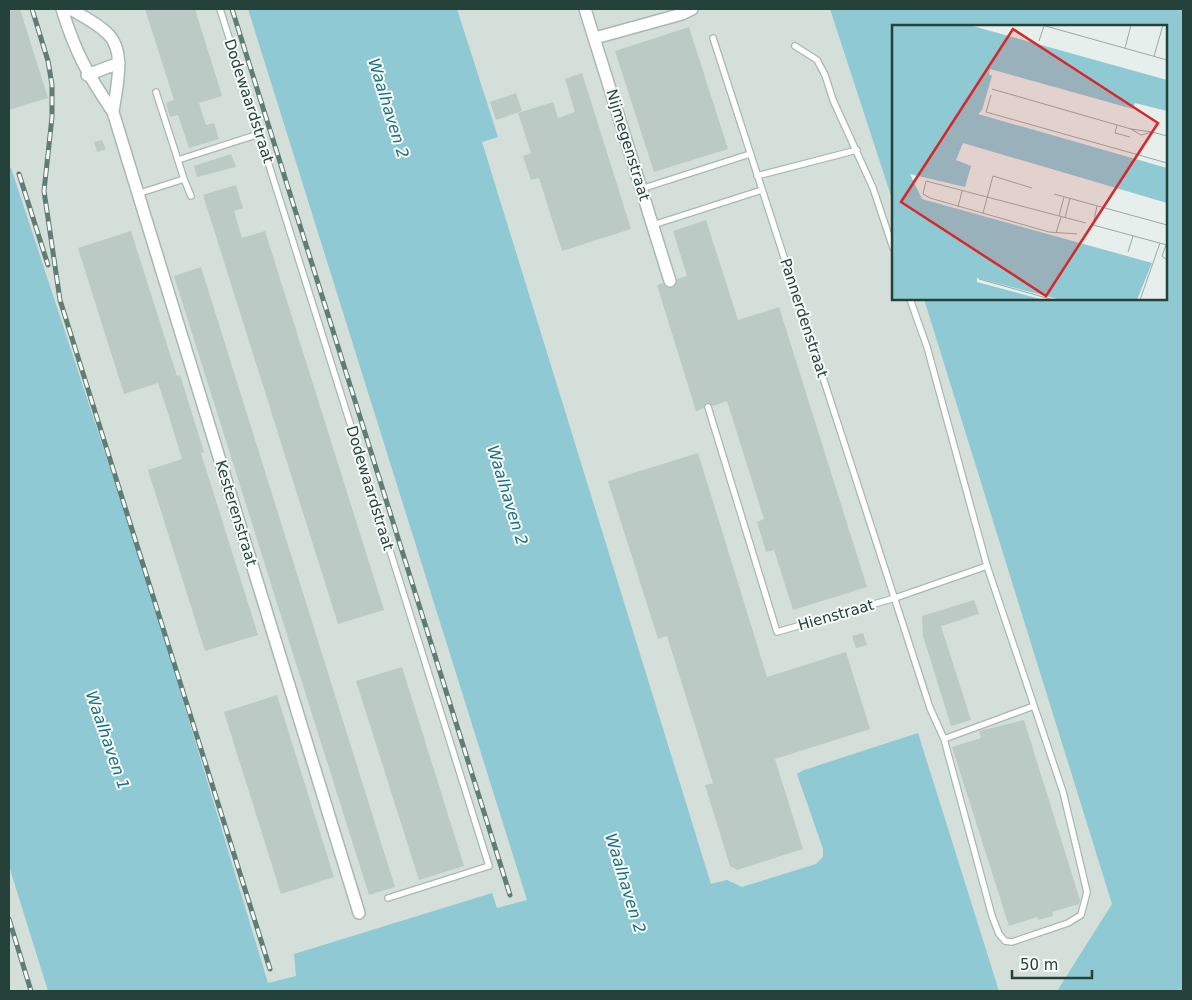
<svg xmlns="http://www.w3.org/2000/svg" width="1192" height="1000" font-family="'DejaVu Sans',sans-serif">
  <rect width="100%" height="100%" fill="#e6efeb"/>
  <path fill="#d4dfda" d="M 9,9 L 264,9 L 540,906 L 253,991 L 9,206 Z
    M 434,9 L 846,9 L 893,159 L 893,299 L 938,299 L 1128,899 L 1068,991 L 990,991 L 842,863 L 711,908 Z
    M 9,834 L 58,991 L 9,991 Z"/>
  <path fill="#8ec9d4" d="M 248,9 L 457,9 L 498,137 L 482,142 L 711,884 L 727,880 L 742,887 L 816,864 L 823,857 L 823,849 L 797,774 L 804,770 L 918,733 L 999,991 L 48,991 L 9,866 L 9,169 L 11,168 L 142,565 L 268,983 L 296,976 L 294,954 L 492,893 L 497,908 L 527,900 Z
    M 830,9 L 1183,9 L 1183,991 L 1057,991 L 1112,904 L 924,299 L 1166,299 L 1166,26 L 893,26 L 893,202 Z"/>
  <path fill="#bbcac4" d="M 9,9 L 20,9 L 48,98 L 9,110 Z
    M 145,9 L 195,9 L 222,96 L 199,103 L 206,125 L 214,123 L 219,139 L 189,148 L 178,115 L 170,117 L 166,103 L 174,100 Z
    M 689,27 L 728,149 L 654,172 L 615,51 Z
    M 582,73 L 631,229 L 562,251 L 539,178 L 531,180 L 523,156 L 531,153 L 518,113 L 553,102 L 558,118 L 575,112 L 565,79 Z
    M 516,93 L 522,111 L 496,120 L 490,102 Z
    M 102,140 L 106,149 L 97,152 L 94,142 Z
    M 231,154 L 236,167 L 197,177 L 194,166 Z
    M 236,185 L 243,208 L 234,211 L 242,238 L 265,231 L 384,610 L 338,624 L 203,195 Z
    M 706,220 L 738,320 L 779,307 L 867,587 L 793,610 L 774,550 L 766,552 L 757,522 L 764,519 L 727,401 L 713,406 L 707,402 L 704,408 L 696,411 L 657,285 L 663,283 L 668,288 L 673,288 L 677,283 L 677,279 L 687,276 L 673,231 Z
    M 131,231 L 177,376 L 180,375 L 204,452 L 201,453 L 258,635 L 205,651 L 148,470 L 182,459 L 168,413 L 158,383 L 124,394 L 78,248 Z
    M 201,267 L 395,887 L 369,895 L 174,276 Z
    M 698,453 L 767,677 L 846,652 L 870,729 L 775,759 L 803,849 L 737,870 L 730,866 L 705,785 L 713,783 L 667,636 L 658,639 L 608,481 Z
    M 974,600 L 979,614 L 941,626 L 971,720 L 951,726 L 923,636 L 922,616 Z
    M 863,633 L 867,645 L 856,648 L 852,636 Z
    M 402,667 L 464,866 L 419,880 L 356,681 Z
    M 277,695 L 334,877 L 281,894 L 224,712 Z
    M 1024,720 L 1080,900 L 1079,904 L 1052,912 L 1053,916 L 1038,920 L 1037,917 L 1009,926 L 952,747 L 981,738 L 979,731 Z"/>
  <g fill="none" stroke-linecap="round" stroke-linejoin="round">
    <g stroke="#a8b8b2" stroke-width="8">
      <path id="lane" d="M 220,9 L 489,866 L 388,898
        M 713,38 L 930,708 L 944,739 L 992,916 L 999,934 L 1005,941 L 1012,942 L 1068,923 L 1081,915 L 1087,892 L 1063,792 L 987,566 L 927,347 L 910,299
        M 795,46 L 817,60 L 825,75 L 833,100 L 873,188 L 893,248
        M 178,160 L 259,134
        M 757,176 L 857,150
        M 184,179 L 191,196
        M 641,189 L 750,154
        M 137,194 L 184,179 L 156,92
        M 653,225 L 762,190
        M 708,407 L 777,632 L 895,598 L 987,566
        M 944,739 L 1034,706"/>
    </g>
    <g stroke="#a8b8b2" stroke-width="14">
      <path id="street" d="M 62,9 C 75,52 88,75 113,112 L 359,913
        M 71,9 C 82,16 97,23 107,33 C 127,51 116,89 113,112
        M 585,9 L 670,281
        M 595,38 L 682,14 L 692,9
        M 87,75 L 119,63"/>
    </g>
    <use href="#lane" stroke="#fff" stroke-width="5.5"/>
    <use href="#street" stroke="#fff" stroke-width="11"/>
    <g stroke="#5f7d75" stroke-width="5">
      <path id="rail" d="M 32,9 L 48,61 L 52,85 L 52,117 L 44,191 L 60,300 L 270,969
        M 232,9 L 510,895
        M 19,174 L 48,265
        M 9,919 L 31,991"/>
    </g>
    <use href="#rail" stroke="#f7fbf9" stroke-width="3" stroke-dasharray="9" stroke-linecap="butt"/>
  </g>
  <g text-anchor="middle" stroke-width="4" stroke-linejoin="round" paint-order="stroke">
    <g font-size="15" fill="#24423a" stroke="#f7fbf9">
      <text transform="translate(249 101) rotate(72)" y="5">Dodewaardstraat</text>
      <text transform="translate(628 145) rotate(73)" y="5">Nijmegenstraat</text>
      <text transform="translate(804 318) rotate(72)" y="5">Pannerdenstraat</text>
      <text transform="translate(370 488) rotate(73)" y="5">Dodewaardstraat</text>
      <text transform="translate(236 513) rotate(73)" y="5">Kesterenstraat</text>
      <text transform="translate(836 615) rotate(-16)" y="5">Hienstraat</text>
    </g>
    <g font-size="16" font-style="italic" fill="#1c6f80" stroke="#f7fbf9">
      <text transform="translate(389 108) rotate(73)" y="6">Waalhaven 2</text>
      <text transform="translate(508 495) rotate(73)" y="6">Waalhaven 2</text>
      <text transform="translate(108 740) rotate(71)" y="6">Waalhaven 1</text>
      <text transform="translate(626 883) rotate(73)" y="6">Waalhaven 2</text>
    </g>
  </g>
  <g transform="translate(892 25)">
    <rect width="275" height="275" fill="#e6efeb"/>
    <path d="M 0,0 L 77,0 L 275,55 L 275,86 L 243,78 L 241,84 L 98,44 L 97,49 L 100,51 L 90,85 L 86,89 L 275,143 L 275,178 L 71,118 L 64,135 L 79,141 L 73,162 L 18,149 L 30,174 L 260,238 L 245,275 L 169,275 L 85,253 L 85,257 L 152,275 L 0,275 Z" fill="#8ec9d4"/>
    <path fill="none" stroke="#98aaa4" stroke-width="1" d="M 150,0 L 275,35M 147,16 L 152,1M 233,23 L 239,0M 262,31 L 271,0M 100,64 L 239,104 L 260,107 L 249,110 L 239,104M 99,70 L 94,87 L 275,138M 225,100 L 223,108 L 238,112M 260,107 L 275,111M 162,169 L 275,200M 205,181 L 201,200 L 275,220M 66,182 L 70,166M 91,188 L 101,151 L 140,163M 167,191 L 172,172M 173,193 L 178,173M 164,208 L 169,192M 185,209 L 157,207 L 38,173 L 31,169 L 34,156 L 194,198M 274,220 L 270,231 L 275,235M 236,227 L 241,211M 87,254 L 162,275M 248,275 L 268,218"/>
    <path fill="#d62828" fill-opacity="0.15" stroke="#d62828" stroke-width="2.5" d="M 121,4 L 266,98 L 154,271 L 9,177 Z"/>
    <rect width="275" height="275" fill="none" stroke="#24423a" stroke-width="2.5"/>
  </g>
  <rect width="1192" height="1000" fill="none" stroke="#24423a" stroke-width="20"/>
  <path d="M1012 970v8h80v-8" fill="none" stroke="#24423a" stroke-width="2.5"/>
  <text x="1020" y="970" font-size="15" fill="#24423a" stroke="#f7fbf9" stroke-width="4" paint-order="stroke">50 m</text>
</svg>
